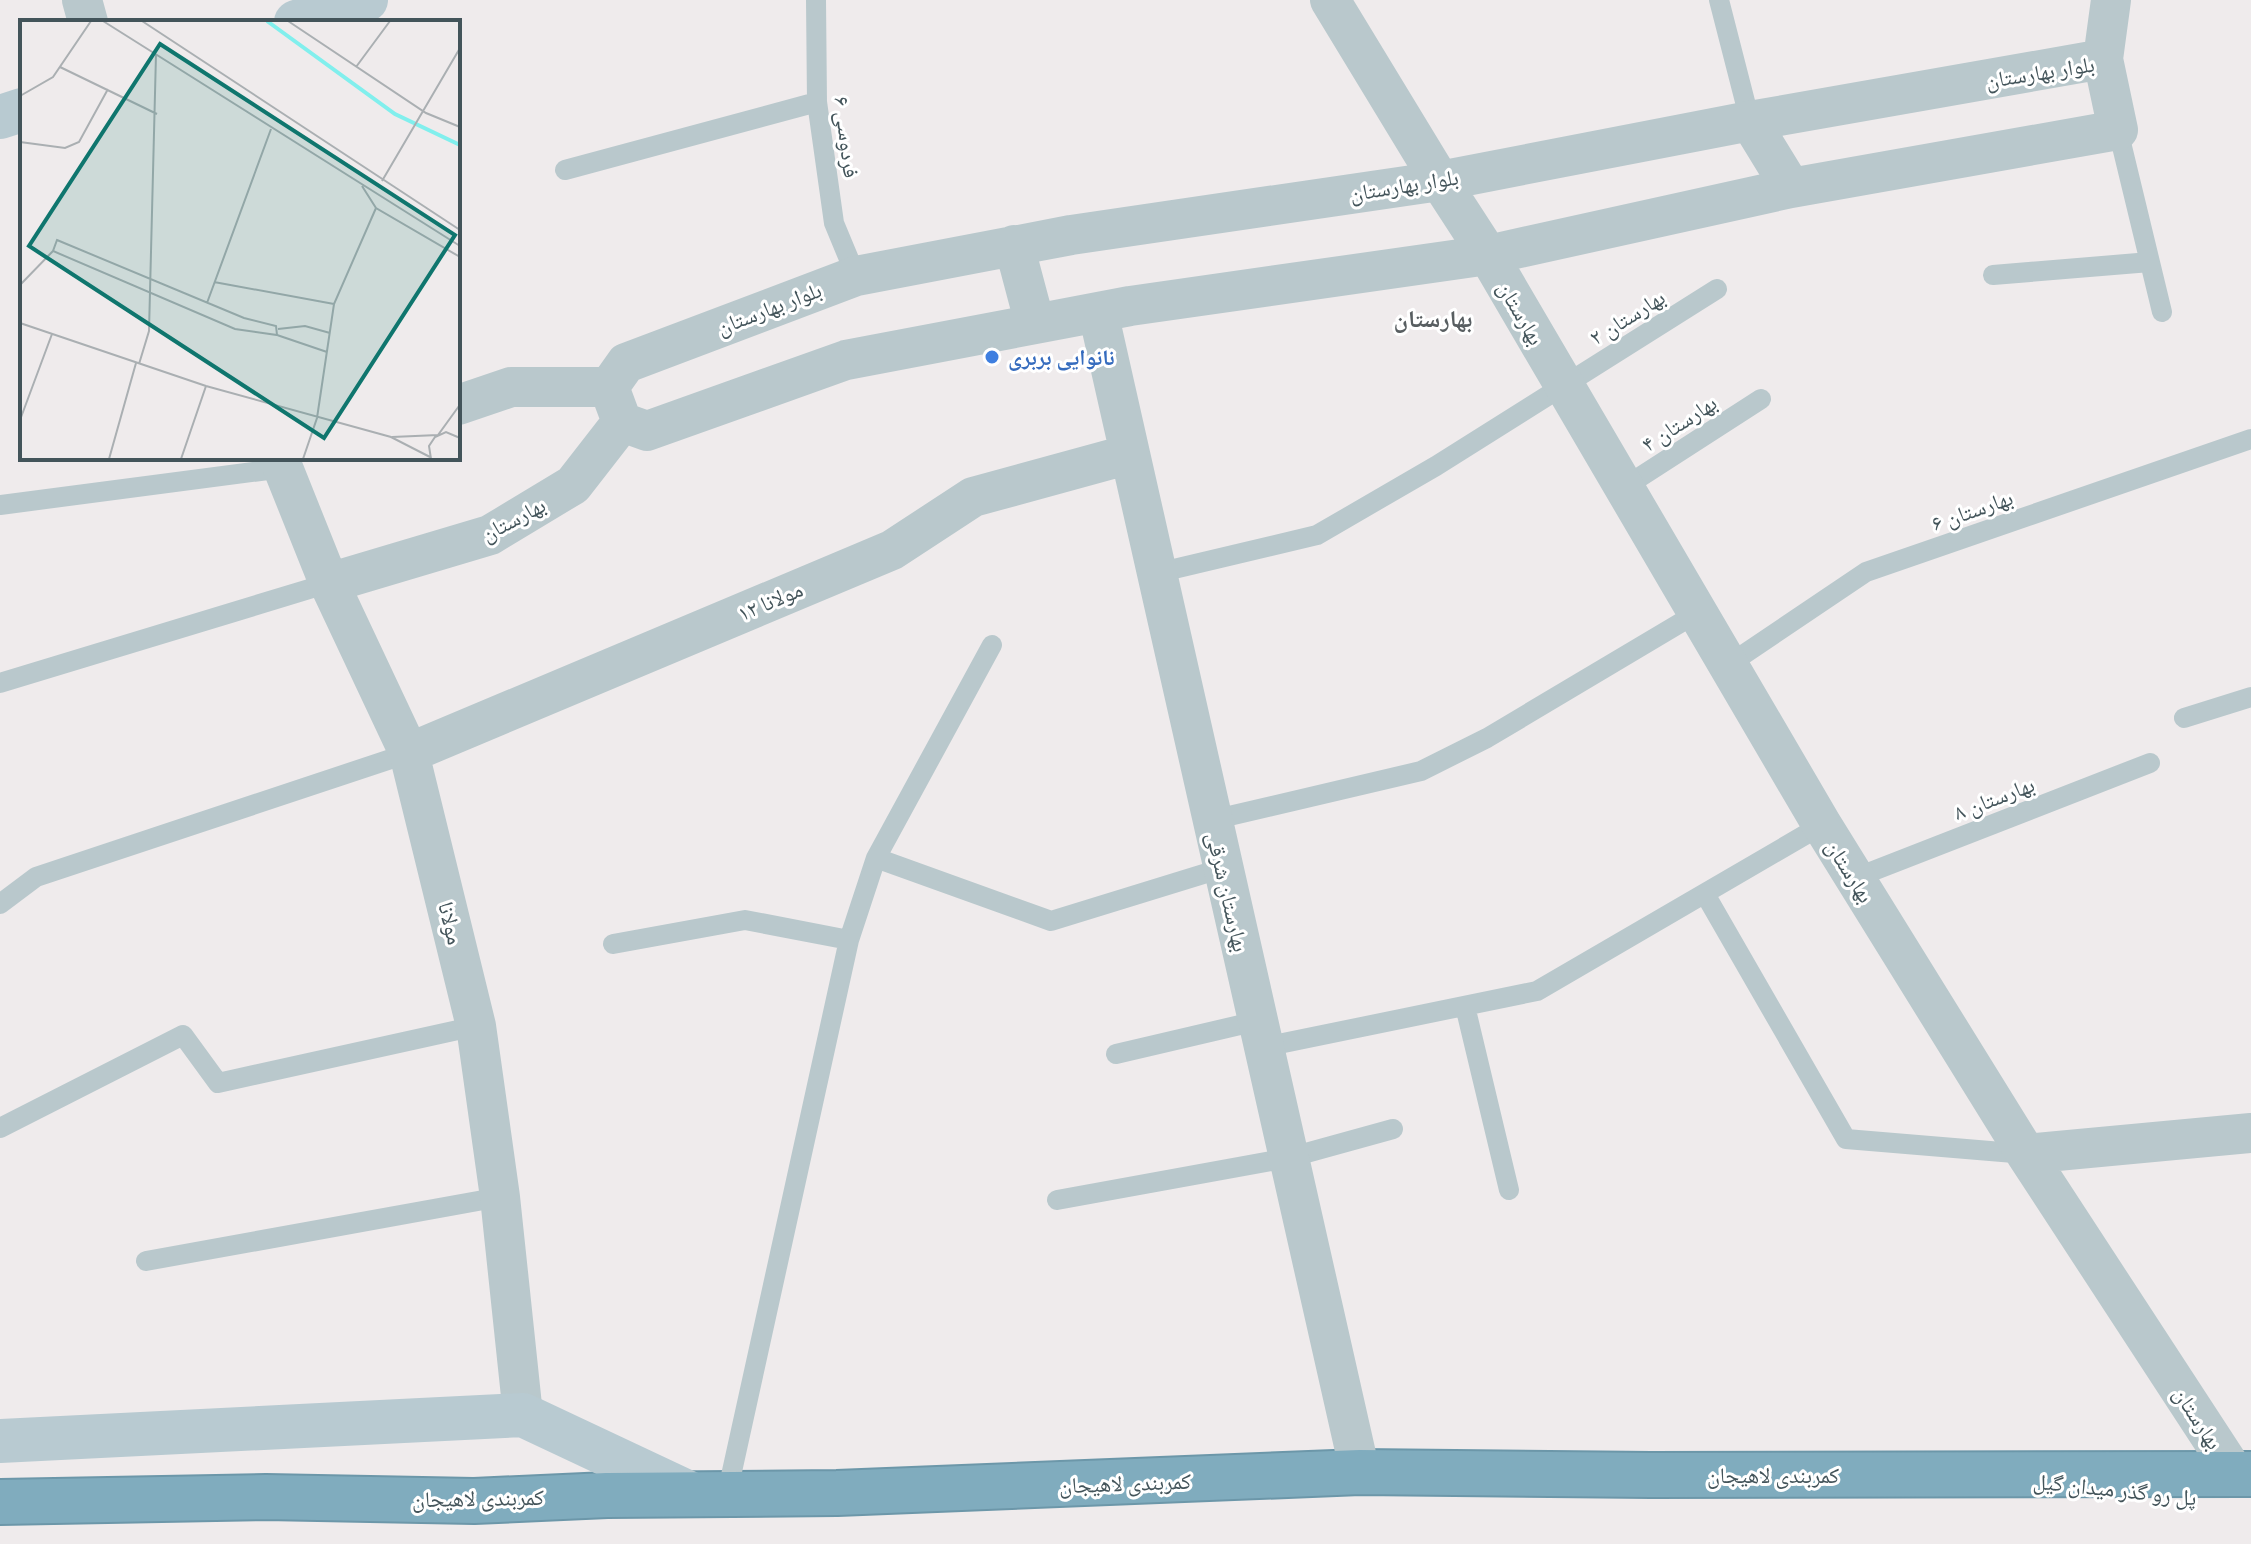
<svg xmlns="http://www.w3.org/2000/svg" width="2251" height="1544" font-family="'Archivo Narrow','Noto Naskh Arabic',sans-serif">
  <rect width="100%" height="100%" fill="#efebec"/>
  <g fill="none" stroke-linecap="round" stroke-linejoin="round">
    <g stroke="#6c97a9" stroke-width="48">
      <path id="highway" d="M 0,1502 L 266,1497 L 474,1501 L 607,1495 L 837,1493 L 1360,1472 L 1651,1475 L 2251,1474"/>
    </g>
    <path stroke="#b9c8cc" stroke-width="20" d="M 816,0 L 817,102 L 834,223 L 856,276
      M 1719,0 L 1750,121
      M 2118,130 L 2162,312
      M 565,170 L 817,102
      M 1993,275 L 2150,262
      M 1623,488 L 1761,399
      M 0,505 L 283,468
      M 1157,573 L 1317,535 L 1436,466 L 1717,289
      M 1728,665 L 1866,572 L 2251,439
      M 0,683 L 329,583
      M 2184,718 L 2251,697
      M 1212,820 L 1421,771 L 1487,738 L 1697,613
      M 876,858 L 1051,921 L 1223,868
      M 1855,878 L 2150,763
      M 1705,894 L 1846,1139 L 2026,1154
      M 0,904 L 36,877 L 409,753
      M 613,944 L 745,920 L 849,940
      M 1465,1006 L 1509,1190
      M 1264,1047 L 1537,991 L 1822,825
      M 1116,1054 L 1257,1021
      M 0,1128 L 183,1035 L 218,1083 L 476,1026
      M 1057,1200 L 1288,1158 L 1393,1129
      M 146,1261 L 500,1197
      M 727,1494 L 849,940 L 876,858 L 992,645"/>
    <path stroke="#b9c8cc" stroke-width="40" d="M 82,0 L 88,22
      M 1330,0 L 1440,181 L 1488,255 L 1822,825 L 2026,1154 L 2235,1474
      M 2103,59 L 2118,130 L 1791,188 L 1488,255 L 1130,306 L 846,360 L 647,431 L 622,422 L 609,387 L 626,363 L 856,276 L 1071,235 L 1440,181 L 1750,121 Z
      M 2103,59 L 2111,0
      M 1750,121 L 1791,188
      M 1014,245 L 1035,324
      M 1098,312 L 1360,1472
      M 458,405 L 511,387 L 609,387
      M 279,458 L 329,583 L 409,753 L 476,1026 L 500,1197 L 523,1415
      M 329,583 L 490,535 L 573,485 L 622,422
      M 409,753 L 892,550 L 973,497 L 1130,454
      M 2026,1154 L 2251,1133"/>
    <path stroke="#b8cad1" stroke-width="44" d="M 296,22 L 366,0
      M 0,117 L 22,110
      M 0,1441 L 523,1415 L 691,1494"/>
    <use href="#highway" stroke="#80acbe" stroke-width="44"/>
  </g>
  <circle fill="#3f7fe0" stroke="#fff" stroke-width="3" cx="992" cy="357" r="8"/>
  <g text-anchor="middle" stroke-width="6" stroke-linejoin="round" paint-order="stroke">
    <g font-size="22" fill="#43545a" stroke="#fff">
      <text transform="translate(2040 72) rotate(-9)" y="8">بلوار بهارستان</text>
      <text transform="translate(847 137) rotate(83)" y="8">فردوسی ۶</text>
      <text transform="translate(1404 185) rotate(-9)" y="8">بلوار بهارستان</text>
      <text transform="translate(769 308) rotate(-21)" y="8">بلوار بهارستان</text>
      <text transform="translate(1521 313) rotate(60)" y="8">بهارستان</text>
      <text transform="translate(1627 317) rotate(-32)" y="8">بهارستان ۲</text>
      <text transform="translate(1679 423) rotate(-33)" y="8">بهارستان ۴</text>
      <text transform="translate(1972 510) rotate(-19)" y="8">بهارستان ۶</text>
      <text transform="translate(513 519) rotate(-28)" y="8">بهارستان</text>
      <text transform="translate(770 601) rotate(-23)" y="8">مولانا ۱۲</text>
      <text transform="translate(1994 798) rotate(-21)" y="8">بهارستان ۸</text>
      <text transform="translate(1850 871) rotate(58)" y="8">بهارستان</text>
      <text transform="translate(1228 892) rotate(77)" y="8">بهارستان شرقی</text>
      <text transform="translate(451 923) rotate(76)" y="8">مولانا</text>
      <text transform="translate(2198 1418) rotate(57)" y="8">بهارستان</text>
      <text x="1773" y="1483">کمربندی لاهیجان</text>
      <text transform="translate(1125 1483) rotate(-2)" y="8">کمربندی لاهیجان</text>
      <text transform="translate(2115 1489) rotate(6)" y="8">پل رو گذر میدان گیل</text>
      <text transform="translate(478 1498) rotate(-1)" y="8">کمربندی لاهیجان</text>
    </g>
    <g font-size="22" font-weight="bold" fill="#366cbe" stroke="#fff" text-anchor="start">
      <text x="1008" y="365">نانوایی بربری</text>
    </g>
    <g font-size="24" font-weight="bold" fill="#585e61" stroke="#fff">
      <text x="1433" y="327">بهارستان</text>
    </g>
  </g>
  <g transform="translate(20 20)">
    <rect width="440" height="440" fill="#efebec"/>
    <path fill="none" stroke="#81efed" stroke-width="4" d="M 247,1 L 375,94 L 440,125"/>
    <path fill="none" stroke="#aaafb2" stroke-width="2" d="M 83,1 L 440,226M 122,1 L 440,210M 268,1 L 406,93 L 440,107M 40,47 L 137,94M 336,47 L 370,1M 0,76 L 33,57 L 71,1M 0,122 L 45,128 L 59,122 L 88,69M 362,161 L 440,28M 342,166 L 356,188 L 440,237M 37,220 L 224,298 L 256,306 L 257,315 L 215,309 L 33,231 ZM 194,262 L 314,284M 0,265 L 33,231M 187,283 L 251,109M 0,303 L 186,366 L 371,417 L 410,437M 258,309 L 285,306 L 310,313M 257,315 L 307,332M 119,344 L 129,311 L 136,34M 0,400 L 32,314M 439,416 L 439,386M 372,417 L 418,415 L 439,386M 89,439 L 116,343M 161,439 L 186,366M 283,439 L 297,398 L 314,284 L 356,188M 411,439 L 409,426 L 415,417 L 426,412 L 440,418"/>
    <path fill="#0f766e" fill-opacity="0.15" stroke="#0f766e" stroke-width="4" d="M 140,24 L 435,215 L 304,418 L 9,226 Z"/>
    <rect width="440" height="440" fill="none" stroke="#43545a" stroke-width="4"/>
  </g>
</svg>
